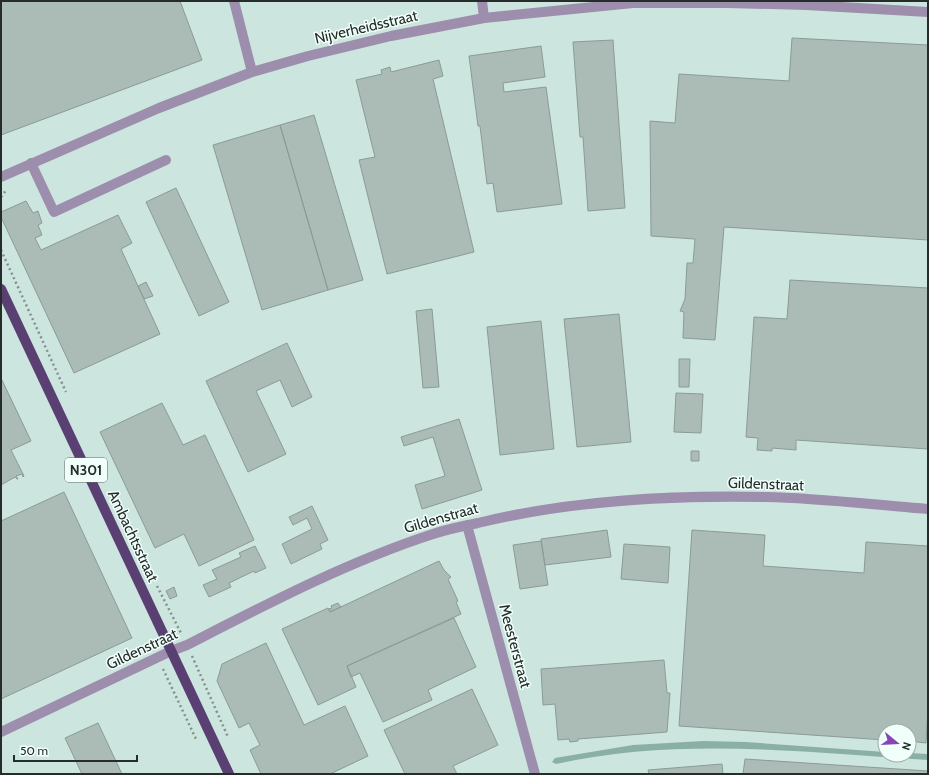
<svg xmlns="http://www.w3.org/2000/svg" width="929" height="775" font-family="Cabin,sans-serif">
  <rect width="100%" height="100%" fill="#e1f2ed"/>
  <path fill="#cce5de" fill-rule="evenodd" d="M 1,1 L 928,1 L 928,774 L 1,774 ZM 885,731 L 909,731 L 909,755 L 885,755 Z"/>
  <path fill="#8ab0a6" d="M 703,741 L 745,742 L 885,752 L 885,755 L 909,755 L 909,753 L 928,754 L 928,760 C 804,752 678,737 556,764 L 552,762 L 555,758 L 633,745 Z"/>
  <path fill="#abbbb6" stroke="#8b9b96" d="M 1,1 L 180,1 L 202,60 L 1,135 Z
    M 792,38 L 928,45 L 928,240 L 724,227 L 715,340 L 683,338 L 684,312 L 680,311 L 685,299 L 687,263 L 693,263 L 695,239 L 651,236 L 650,121 L 675,123 L 679,74 L 789,81 Z
    M 613,40 L 625,208 L 588,211 L 583,137 L 580,137 L 573,42 Z
    M 541,46 L 545,77 L 503,83 L 504,92 L 546,87 L 562,204 L 497,212 L 493,183 L 487,184 L 480,126 L 478,126 L 469,56 Z
    M 439,60 L 443,76 L 433,79 L 474,252 L 387,274 L 359,160 L 375,157 L 356,80 L 382,74 L 381,70 L 390,67 L 391,72 Z
    M 314,115 L 363,280 L 328,290 L 280,125 Z
    M 280,125 L 328,290 L 262,310 L 213,145 Z
    M 176,188 L 229,302 L 199,316 L 146,202 Z
    M 26,201 L 33,213 L 38,211 L 42,223 L 38,225 L 42,235 L 35,238 L 41,250 L 118,215 L 132,243 L 121,249 L 160,334 L 74,373 L 1,217 L 1,212 Z
    M 790,280 L 928,288 L 928,449 L 796,440 L 796,450 L 772,448 L 772,451 L 757,450 L 758,438 L 746,437 L 754,317 L 787,319 Z
    M 146,282 L 153,296 L 144,299 L 138,286 Z
    M 432,309 L 439,387 L 423,388 L 416,311 Z
    M 619,314 L 631,442 L 577,447 L 564,319 Z
    M 541,321 L 554,449 L 500,455 L 487,327 Z
    M 287,343 L 312,397 L 292,407 L 280,380 L 256,391 L 286,454 L 248,472 L 206,381 Z
    M 679,359 L 690,359 L 689,387 L 679,387 Z
    M 1,378 L 31,441 L 11,450 L 24,476 L 23,477 L 22,474 L 16,476 L 18,479 L 17,479 L 15,477 L 1,485 Z
    M 676,393 L 703,394 L 701,433 L 674,432 Z
    M 162,403 L 183,445 L 205,435 L 254,540 L 199,566 L 184,534 L 155,548 L 100,432 Z
    M 459,419 L 482,490 L 422,509 L 415,485 L 445,476 L 433,437 L 404,446 L 401,437 Z
    M 691,451 L 699,451 L 699,461 L 691,461 Z
    M 64,492 L 132,638 L 1,699 L 1,521 Z
    M 312,506 L 328,540 L 320,544 L 322,549 L 291,564 L 282,544 L 312,529 L 307,518 L 293,525 L 289,517 Z
    M 607,530 L 611,557 L 545,565 L 541,539 Z
    M 692,530 L 765,535 L 763,566 L 864,573 L 866,542 L 928,546 L 928,708 L 926,743 L 909,741 L 909,731 L 885,731 L 885,740 L 679,726 Z
    M 541,541 L 548,585 L 520,589 L 513,545 Z
    M 624,544 L 670,547 L 668,583 L 621,579 Z
    M 255,546 L 266,568 L 255,573 L 254,571 L 229,583 L 231,587 L 209,597 L 203,585 L 217,579 L 212,570 L 241,557 L 239,553 Z
    M 439,561 L 444,570 L 451,577 L 448,579 L 458,601 L 456,602 L 461,614 L 347,666 L 356,687 L 318,705 L 282,629 L 328,608 L 330,612 Z
    M 174,587 L 177,596 L 170,599 L 166,591 Z
    M 338,603 L 341,607 L 330,612 L 329,609 L 332,608 L 331,606 Z
    M 454,618 L 476,667 L 428,690 L 432,700 L 383,722 L 360,673 L 351,677 L 347,666 Z
    M 266,643 L 304,725 L 345,706 L 368,756 L 330,774 L 261,774 L 250,750 L 260,745 L 249,723 L 239,728 L 217,681 L 222,664 Z
    M 664,660 L 667,693 L 670,693 L 667,732 L 578,739 L 578,741 L 570,742 L 569,739 L 558,740 L 555,704 L 543,705 L 541,669 Z
    M 472,689 L 498,745 L 453,766 L 457,774 L 405,774 L 384,730 Z
    M 98,723 L 122,774 L 82,774 L 65,738 Z
    M 745,759 L 928,771 L 928,774 L 743,774 Z
    M 722,764 L 723,774 L 649,774 L 648,770 Z"/>
  <g fill="none" stroke-linecap="round" stroke-linejoin="round">
    <path stroke="#84908c" stroke-width="2.5" stroke-dasharray="2 3" stroke-linecap="butt" d="M 1,197 L 7,189
      M 1,250 L 66,392
      M 157,586 L 181,633
      M 192,656 L 228,737
      M 163,669 L 196,739"/>
    <path stroke="#9c8eac" stroke-width="10" d="M 234,1 L 252,72
      M 482,1 L 484,18
      M 31,163 L 54,212 L 166,160
      M 1,177 L 159,108 L 252,72 L 308,56 L 391,36 L 484,18 L 633,3 L 728,3 L 806,5 L 928,12
      M 467,525 L 535,774
      M 1,732 L 171,651 L 187,645 C 267,604 347,562 433,534 C 448,529 463,526 478,523 C 572,500 669,495 766,497 C 820,498 874,505 928,509"/>
    <path stroke="#593f72" stroke-width="10" d="M 1,289 L 229,774"/>
  </g>
  <g text-anchor="middle" stroke-width="3" stroke-linejoin="round" paint-order="stroke">
    <rect fill="#f1fffb" stroke="#626b69" stroke-width="1" x="65" y="458" width="42" height="24" rx="3"/>
    <g font-size="14" font-weight="bold" fill="#252c2a">
      <text x="86" y="475">N301</text>
    </g>
    <g font-size="15" fill="#252c2a" stroke="#f1fffb">
      <text transform="translate(366 27) rotate(-13)" y="5">Nijverheidsstraat</text>
      <text transform="translate(766 484) rotate(2)" y="5">Gildenstraat</text>
      <text transform="translate(441 518) rotate(-16)" y="5">Gildenstraat</text>
      <text transform="translate(133 536) rotate(65)" y="5">Ambachtsstraat</text>
      <text transform="translate(515 646) rotate(75)" y="5">Meesterstraat</text>
      <text transform="translate(142 649) rotate(-25)" y="5">Gildenstraat</text>
    </g>
  </g>
  <rect width="929" height="775" fill="none" stroke="#252c2a" stroke-width="4"/>
  <g transform="translate(897 743) rotate(108)"><circle r="19" fill="#f1fffb" stroke="#9faba7"/>
  <path d="M0-3L7 15L0 10L-7 15Z" fill="#8645b9"/>
  <text y="-6" font-size="11" font-weight="bold" text-anchor="middle" fill="#252c2a">N</text>
  </g>
  <path d="M14 755v6h123v-6" fill="none" stroke="#252c2a" stroke-width="2"/>
  <text x="20" y="755" font-size="12" fill="#252c2a" stroke="#f1fffb" stroke-width="3" paint-order="stroke">50 m</text>
</svg>
